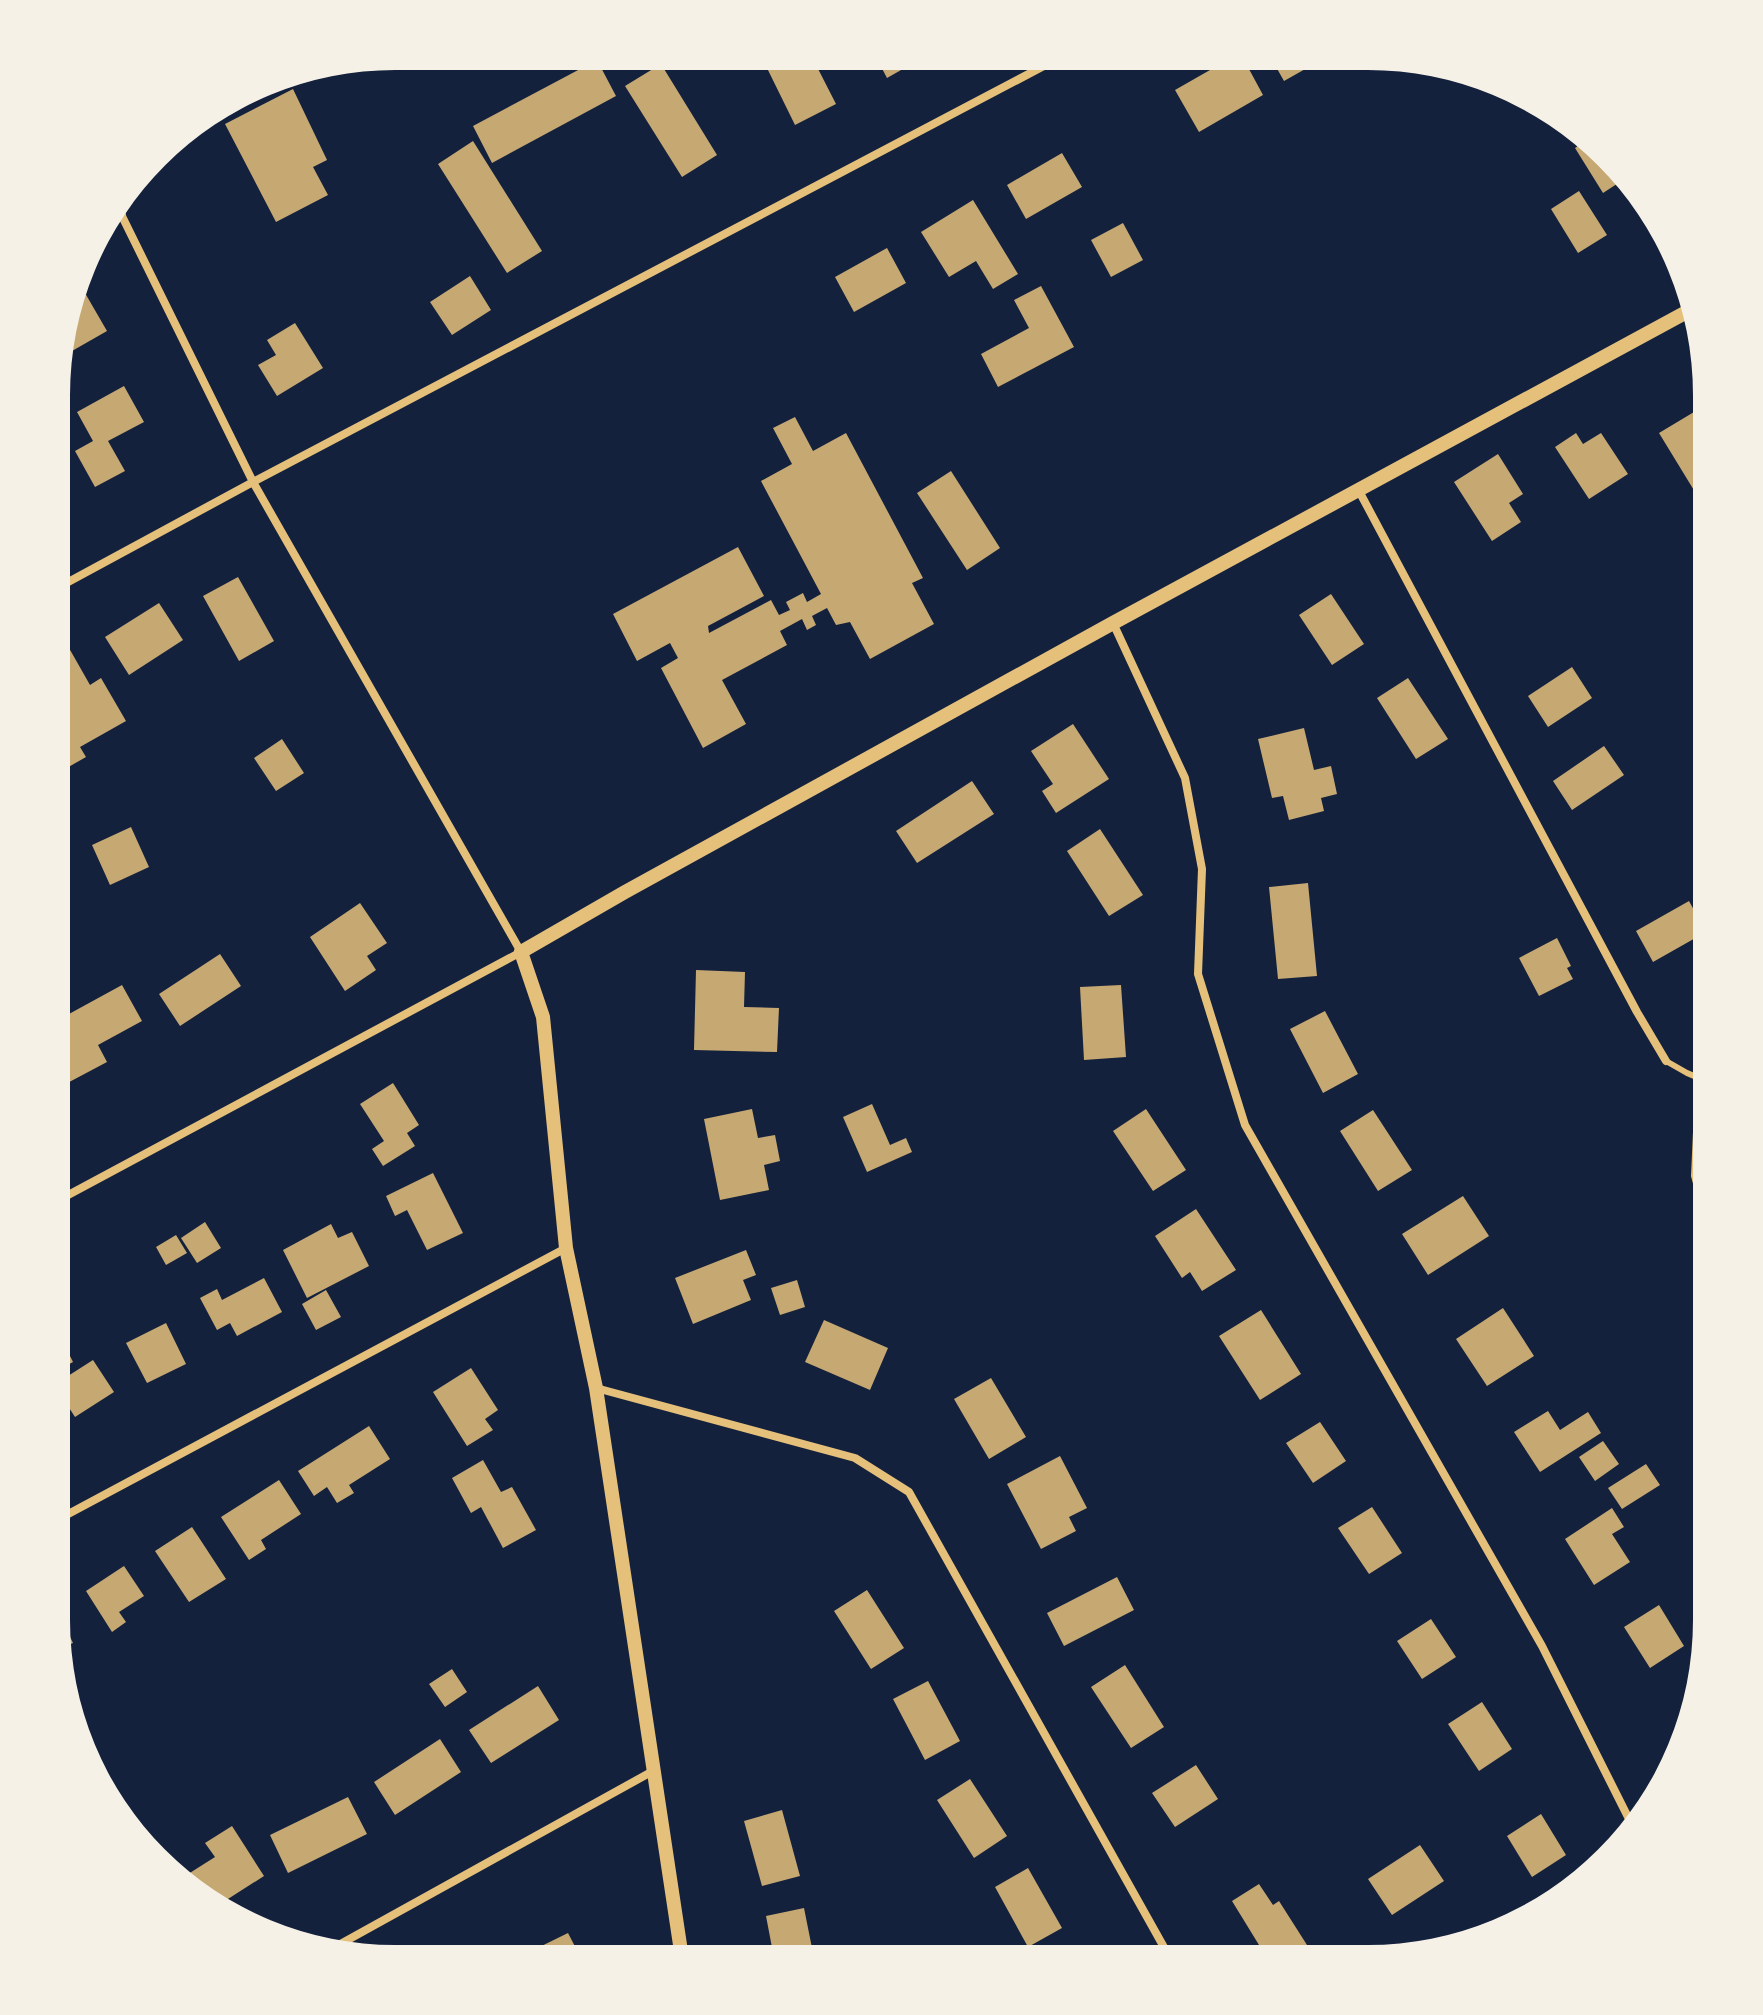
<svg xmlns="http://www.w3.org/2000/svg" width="1763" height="2015" font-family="'Fira Sans',sans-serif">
  <rect width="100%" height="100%" fill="#14213d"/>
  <path fill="#c6a872" d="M 784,57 L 812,57 L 836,104 L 795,125 L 766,66 Z
    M 876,57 L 924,57 L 887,78 Z
    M 1231,58 L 1243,58 L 1263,95 L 1199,132 L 1175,90 Z
    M 1271,58 L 1323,59 L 1284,81 Z
    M 597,60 L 616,96 L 492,163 L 473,126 Z
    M 661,64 L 717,155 L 682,177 L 625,86 Z
    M 293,89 L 327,160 L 313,167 L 328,195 L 276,222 L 225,124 Z
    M 473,141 L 542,251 L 507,273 L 438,164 Z
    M 1585,141 L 1623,180 L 1603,193 L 1575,148 Z
    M 1062,153 L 1082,187 L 1026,219 L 1007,185 Z
    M 1579,191 L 1607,235 L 1578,253 L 1551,209 Z
    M 973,200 L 1018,274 L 993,289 L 976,261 L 949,277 L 921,232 Z
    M 1123,223 L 1143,260 L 1111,277 L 1091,240 Z
    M 887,248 L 906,283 L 854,312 L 835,277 Z
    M 470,276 L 491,310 L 452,335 L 430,302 Z
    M 1041,286 L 1074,347 L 998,387 L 981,354 L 1029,328 L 1014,300 Z
    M 85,293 L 107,331 L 65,355 L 60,347 L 77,298 Z
    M 295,323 L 323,368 L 277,396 L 258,365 L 276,355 L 267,340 Z
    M 124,386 L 144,422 L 108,441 L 125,471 L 95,487 L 75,451 L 93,441 L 77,412 Z
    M 1699,409 L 1706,421 L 1706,510 L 1659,433 Z
    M 795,417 L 813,451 L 846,433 L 923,578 L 912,583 L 934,624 L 870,659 L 850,622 L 836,625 L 827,608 L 812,616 L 816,625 L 807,630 L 802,619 L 780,631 L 787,645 L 722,680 L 746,724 L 703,748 L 661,668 L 678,658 L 670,643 L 637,661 L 613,614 L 738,547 L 764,596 L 708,626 L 709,633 L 771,600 L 779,615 L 790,610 L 786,602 L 803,593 L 807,602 L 821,594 L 761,481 L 792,464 L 773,428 Z
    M 1576,433 L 1583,444 L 1601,433 L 1628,474 L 1589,499 L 1555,447 Z
    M 1498,454 L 1523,494 L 1509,503 L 1521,522 L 1492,541 L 1454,482 Z
    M 951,471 L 1000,548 L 967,570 L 917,493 Z
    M 238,577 L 274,641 L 239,661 L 203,596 Z
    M 1331,594 L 1364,644 L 1332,665 L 1299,615 Z
    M 159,603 L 183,640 L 129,675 L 105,637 Z
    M 69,648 L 90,685 L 101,678 L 126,721 L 80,747 L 86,757 L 58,773 L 58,654 Z
    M 1572,667 L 1592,698 L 1548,727 L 1528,696 Z
    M 1408,678 L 1448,739 L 1416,759 L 1377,698 Z
    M 1073,724 L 1109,779 L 1056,813 L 1042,791 L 1053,784 L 1031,751 Z
    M 1304,728 L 1314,770 L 1331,766 L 1337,794 L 1321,798 L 1324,811 L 1289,820 L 1283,796 L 1272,798 L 1258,739 Z
    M 282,739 L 304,773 L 276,791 L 254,758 Z
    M 1604,746 L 1624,775 L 1572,810 L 1553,781 Z
    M 972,781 L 994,814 L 917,863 L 896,831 Z
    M 131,827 L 149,867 L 110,885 L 92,845 Z
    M 1100,829 L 1143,895 L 1109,916 L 1067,851 Z
    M 1308,883 L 1317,976 L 1278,979 L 1269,887 Z
    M 1689,901 L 1706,932 L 1653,962 L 1636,931 Z
    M 360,903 L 387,943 L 367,956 L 376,970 L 345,991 L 310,937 Z
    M 1557,938 L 1571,966 L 1567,968 L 1573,979 L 1539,996 L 1519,958 Z
    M 220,954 L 241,986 L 180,1026 L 159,994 Z
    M 696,970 L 745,972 L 744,1007 L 779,1008 L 777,1052 L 694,1050 Z
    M 122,985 L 142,1021 L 98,1045 L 107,1062 L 58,1088 L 58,1020 Z
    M 1121,985 L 1126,1057 L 1084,1060 L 1080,987 Z
    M 1325,1011 L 1358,1074 L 1323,1093 L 1290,1029 Z
    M 393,1083 L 419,1125 L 407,1133 L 415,1146 L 383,1166 L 372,1149 L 384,1141 L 360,1104 Z
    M 872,1104 L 890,1145 L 906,1138 L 912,1152 L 867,1172 L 843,1117 Z
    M 752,1109 L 758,1138 L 775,1135 L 780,1161 L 764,1165 L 769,1190 L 720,1200 L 704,1119 Z
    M 1146,1109 L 1186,1170 L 1153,1191 L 1113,1131 Z
    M 1373,1110 L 1412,1170 L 1378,1191 L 1340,1131 Z
    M 433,1173 L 463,1233 L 427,1250 L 407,1210 L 395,1216 L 386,1196 Z
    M 1463,1196 L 1489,1236 L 1428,1275 L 1402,1234 Z
    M 1196,1209 L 1236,1270 L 1202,1291 L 1190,1272 L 1182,1278 L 1155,1236 Z
    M 205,1222 L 221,1248 L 197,1263 L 181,1238 Z
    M 331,1224 L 338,1238 L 352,1232 L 369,1266 L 307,1298 L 283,1250 Z
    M 176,1235 L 187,1253 L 166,1265 L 156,1247 Z
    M 746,1250 L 756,1275 L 743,1280 L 751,1300 L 693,1324 L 675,1278 Z
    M 264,1278 L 282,1312 L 237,1336 L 230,1323 L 217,1330 L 200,1298 L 217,1289 L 222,1300 Z
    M 797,1280 L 805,1307 L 780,1315 L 771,1288 Z
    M 326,1290 L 341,1317 L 316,1330 L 302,1304 Z
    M 1503,1308 L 1534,1356 L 1487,1386 L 1456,1339 Z
    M 1261,1310 L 1301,1374 L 1260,1400 L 1219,1336 Z
    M 824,1320 L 888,1348 L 870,1390 L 805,1362 Z
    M 166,1323 L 186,1364 L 147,1383 L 126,1343 Z
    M 63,1342 L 73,1362 L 57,1371 L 57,1345 Z
    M 93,1360 L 114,1392 L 75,1417 L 57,1389 L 57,1383 Z
    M 471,1368 L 498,1410 L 485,1419 L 493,1430 L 467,1446 L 433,1392 Z
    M 991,1378 L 1026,1437 L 989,1459 L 954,1399 Z
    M 1548,1411 L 1560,1430 L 1588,1412 L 1601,1433 L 1540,1472 L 1514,1432 Z
    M 1320,1422 L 1346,1461 L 1313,1483 L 1286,1443 Z
    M 369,1426 L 390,1459 L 349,1485 L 354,1493 L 337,1503 L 327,1487 L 314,1496 L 298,1471 Z
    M 1603,1441 L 1619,1464 L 1595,1481 L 1579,1457 Z
    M 1060,1456 L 1087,1508 L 1069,1517 L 1076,1531 L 1041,1549 L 1007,1484 Z
    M 483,1460 L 501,1492 L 512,1487 L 536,1530 L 503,1548 L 481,1507 L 471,1513 L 452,1478 Z
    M 1646,1464 L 1660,1485 L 1622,1509 L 1608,1488 Z
    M 279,1480 L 301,1514 L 261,1540 L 266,1549 L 249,1560 L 221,1517 Z
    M 1372,1507 L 1402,1553 L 1369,1574 L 1338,1528 Z
    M 1612,1508 L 1624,1527 L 1612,1534 L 1630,1562 L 1594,1585 L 1565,1539 Z
    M 192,1527 L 226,1579 L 189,1602 L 155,1551 Z
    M 124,1566 L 144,1596 L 119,1612 L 126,1622 L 112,1632 L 86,1591 Z
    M 1117,1577 L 1134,1610 L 1064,1646 L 1047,1613 Z
    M 867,1590 L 904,1648 L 871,1669 L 834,1611 Z
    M 1659,1605 L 1684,1646 L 1650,1668 L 1624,1627 Z
    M 57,1610 L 73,1643 L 58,1650 L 57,1642 Z
    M 1431,1619 L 1456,1657 L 1422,1679 L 1397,1641 Z
    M 1125,1665 L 1164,1727 L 1131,1748 L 1091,1687 Z
    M 452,1669 L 467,1692 L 445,1707 L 429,1684 Z
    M 928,1681 L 960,1741 L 925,1760 L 893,1699 Z
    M 538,1686 L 559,1720 L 491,1763 L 469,1730 Z
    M 1482,1702 L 1512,1749 L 1479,1771 L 1448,1724 Z
    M 440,1739 L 461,1772 L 395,1815 L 374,1782 Z
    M 1196,1765 L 1218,1799 L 1175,1827 L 1152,1793 Z
    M 970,1779 L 1007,1836 L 974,1858 L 937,1800 Z
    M 348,1797 L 367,1834 L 288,1873 L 270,1835 Z
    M 782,1810 L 800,1876 L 762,1886 L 744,1821 Z
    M 1541,1814 L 1566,1855 L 1532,1877 L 1507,1836 Z
    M 232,1826 L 264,1876 L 217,1906 L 185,1876 L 215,1857 L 205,1843 Z
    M 1420,1845 L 1444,1881 L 1392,1915 L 1368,1879 Z
    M 1028,1868 L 1062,1928 L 1028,1947 L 995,1887 Z
    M 1259,1884 L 1273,1905 L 1279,1901 L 1314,1956 L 1311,1958 L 1267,1958 L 1232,1901 Z
    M 804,1908 L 814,1958 L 774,1958 L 766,1916 Z
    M 568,1933 L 581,1958 L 517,1958 Z"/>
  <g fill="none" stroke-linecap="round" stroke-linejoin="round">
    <path stroke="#e5c07b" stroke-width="6" d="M 1666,1061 L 1687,1073 L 1706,1081
      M 1706,1085 L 1696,1132 L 1694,1176 L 1706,1219"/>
    <path stroke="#e5c07b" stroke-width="8" d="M 103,224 L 122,215
      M 1359,491 L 1637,1012 L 1666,1061
      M 59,587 L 253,482 L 1059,58
      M 1113,623 L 1185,778 L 1202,869 L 1198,974 L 1245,1125 L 1542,1646 L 1631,1823
      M 57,1201 L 521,952 L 253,482 L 117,206
      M 596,1388 L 855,1458 L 909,1492 L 1170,1958
      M 57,1520 L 566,1248
      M 335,1947 L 653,1771"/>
    <path stroke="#e5c07b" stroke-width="14" d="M 682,1958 L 596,1388 L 566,1248 L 543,1017 L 521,952 L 625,892 L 1113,623 L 1694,308"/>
  </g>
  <path d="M0 0H1763V2015H0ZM395 70H1368A325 325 0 0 1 1693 395V1620A325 325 0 0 1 1368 1945H395A325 325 0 0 1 70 1620V395A325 325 0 0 1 395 70Z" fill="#f6f1e7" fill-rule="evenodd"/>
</svg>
